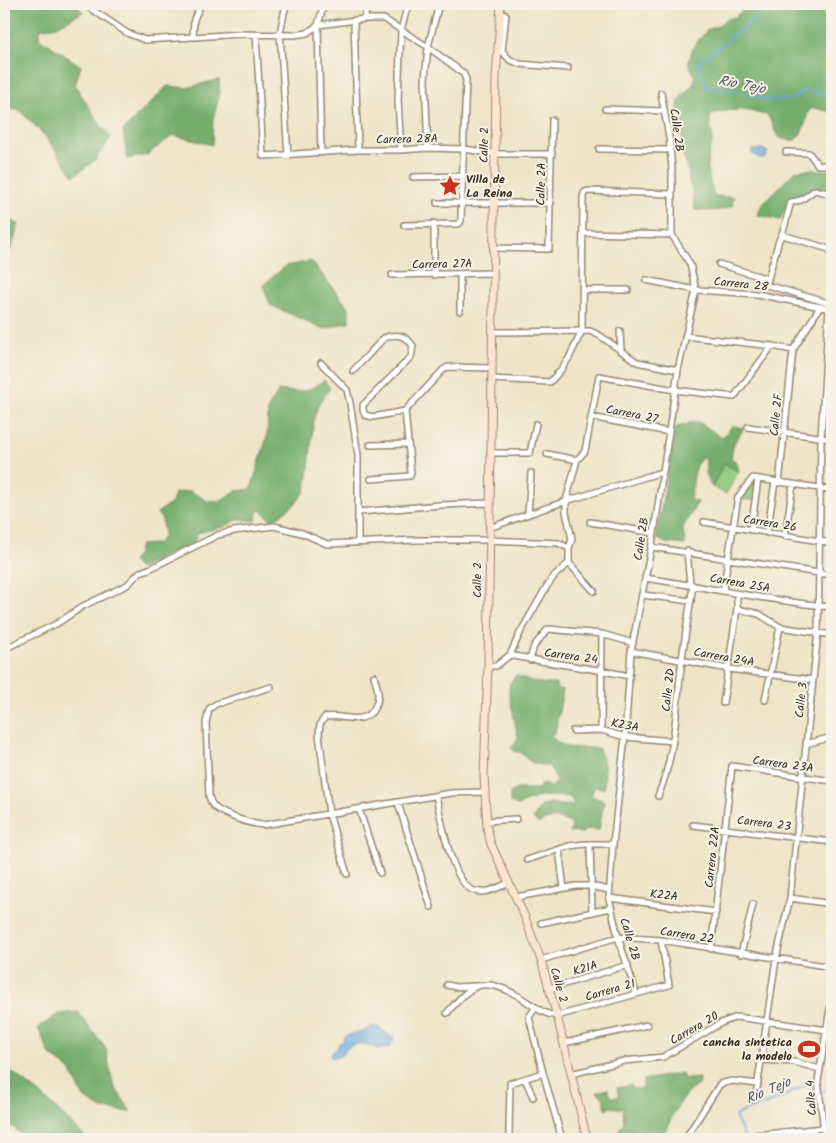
<svg xmlns="http://www.w3.org/2000/svg" width="836" height="1143" font-family="Kalam,sans-serif">
  <rect width="100%" height="100%" fill="#f7f3e8"/>
  <filter id="ink" filterUnits="userSpaceOnUse"><feTurbulence type="fractalNoise" baseFrequency=".02" numOctaves="2"/><feDisplacementMap in="SourceGraphic" scale="10" xChannelSelector="R" yChannelSelector="G"/><feConvolveMatrix kernelMatrix="1 2 1 2 8 2 1 2 1" color-interpolation-filters="sRGB"/></filter>
  <filter id="wash" filterUnits="userSpaceOnUse"><feTurbulence type="fractalNoise" baseFrequency=".0096" numOctaves="4" result="noise"/><feDisplacementMap in="SourceGraphic" scale="20" xChannelSelector="R" yChannelSelector="G"/><feGaussianBlur stdDeviation="1.12" result="paint"/><feColorMatrix in="noise" values="0 0 0 0 0 0 0 0 0 0 0 0 0 0 0 0 0 1.4 0 .05"/><feComposite in="paint" operator="in"/></filter>
  <g filter="url(#wash)">
    <rect width="100%" height="100%" fill="#efe4c7"/>
    <path fill="#91c97c" stroke="#667a4d" d="M 724,463 L 739,471 L 726,494 L 712,487 Z
      M 751,483 L 755,484 L 753,500 L 740,499 Z"/>
    <path fill="#74ad6c" stroke="#586c45" d="M 4,4 L 75,4 L 83,12 L 57,26 L 40,29 L 39,38 L 81,66 L 75,85 L 101,126 L 111,137 L 95,160 L 74,176 L 45,136 L 19,110 L 4,109 Z
      M 751,4 L 819,4 L 828,23 L 832,61 L 832,112 L 814,108 L 809,110 C 805,122 805,130 795,140 C 772,142 777,128 767,115 C 759,114 751,111 743,110 C 734,110 720,111 711,115 C 707,126 714,130 712,142 C 711,148 708,154 708,161 C 707,173 711,185 714,196 L 734,197 L 732,206 C 720,212 709,211 695,210 L 692,189 L 689,182 L 688,170 L 682,152 L 682,136 L 678,115 L 678,104 L 681,97 L 694,83 L 695,77 L 688,62 L 694,46 L 707,30 L 717,26 L 727,19 L 735,17 Z
      M 219,79 L 220,93 L 213,119 L 212,145 L 173,135 L 147,155 L 127,159 L 123,131 L 167,86 L 187,88 Z
      M 811,169 L 832,171 L 832,192 L 815,187 L 803,197 L 789,198 L 780,220 L 758,215 L 761,206 L 795,171 Z
      M 4,218 L 19,224 L 11,250 L 4,255 Z
      M 311,261 L 349,308 L 349,322 L 324,329 L 270,305 L 263,285 L 286,266 Z
      M 324,380 L 330,388 L 319,403 L 314,417 L 308,477 L 305,492 L 295,504 L 272,521 L 261,510 L 257,511 L 256,521 L 239,519 L 223,527 L 198,533 L 193,544 L 168,554 L 144,567 L 138,568 L 132,561 L 137,556 L 140,545 L 157,544 L 164,536 L 162,520 L 157,513 L 172,503 L 175,493 L 190,491 L 207,501 L 221,501 L 236,491 L 251,489 L 267,437 L 268,409 L 279,390 C 299,393 308,393 324,380 Z
      M 693,422 L 699,422 L 722,438 L 732,426 L 744,428 L 734,443 L 731,457 L 737,463 L 739,471 L 724,463 L 712,487 C 705,478 705,470 706,459 L 702,458 L 696,465 L 690,500 L 698,502 C 695,508 684,524 683,528 C 683,534 685,540 685,545 L 665,543 L 656,538 L 675,428 Z
      M 516,675 C 529,682 541,684 556,684 L 557,689 L 563,690 L 555,733 L 550,735 C 568,754 578,745 599,749 C 606,767 605,770 604,789 L 595,786 L 591,796 L 604,801 L 599,830 L 585,829 L 583,833 L 569,832 L 572,827 L 570,823 C 559,818 549,816 539,824 L 533,819 C 548,790 554,811 574,804 L 570,797 C 549,796 536,794 518,806 L 510,803 L 510,793 L 517,789 L 538,789 L 542,783 L 552,788 L 557,780 L 549,766 C 537,765 528,763 521,752 L 515,752 L 511,748 L 518,738 L 509,692 L 510,683 Z
      M 78,1012 L 106,1049 L 113,1084 L 131,1112 L 102,1109 L 84,1098 L 70,1070 L 50,1055 L 38,1028 L 58,1014 Z
      M 4,1067 C 34,1086 60,1112 85,1137 L 85,1139 L 26,1139 L 4,1119 Z
      M 682,1073 L 684,1079 L 699,1078 L 699,1084 L 686,1094 L 672,1116 L 669,1125 L 659,1139 L 618,1139 L 620,1128 L 624,1123 L 623,1109 L 611,1107 L 606,1109 L 603,1097 L 597,1092 L 608,1089 L 611,1097 L 619,1097 L 617,1088 L 631,1085 L 633,1089 L 643,1089 L 643,1080 Z"/>
    <path fill="#69a6db" stroke="#52687c" d="M 763,149 L 768,152 L 765,158 L 759,158 L 751,153 L 752,150 Z
      M 371,1026 C 383,1027 385,1033 394,1039 L 390,1047 L 377,1049 L 365,1044 L 355,1044 L 349,1047 L 342,1055 L 332,1058 L 330,1055 L 338,1047 L 339,1043 L 343,1042 L 344,1037 C 353,1031 364,1034 371,1026 Z"/>
    <g fill="none" stroke-linecap="round" stroke-linejoin="round">
      <path stroke="#69a6db" stroke-width="2" d="M 776,4 L 761,14 L 698,63 L 706,88 L 732,90 L 766,100 L 793,99 C 805,84 817,92 832,98
        M 745,1139 L 735,1116 L 748,1109 L 774,1101 L 804,1086 L 808,1087 L 815,1094 L 826,1090 L 832,1086"/>
    </g>
  </g>
  <g filter="url(#ink)">
    <g fill="none" stroke-linecap="round" stroke-linejoin="round">
      <g stroke="#958772" stroke-width="8">
        <path id="street" d="M 84,4 L 127,33 L 145,40 L 241,34 L 295,35 L 307,33 L 318,25 L 364,19 L 384,19 L 428,47 L 463,73 L 466,79 L 461,220 L 460,223 L 458,224 L 404,225
          M 286,4 L 280,33 L 288,156
          M 500,13 L 506,15 L 502,51 L 510,60 L 520,64 L 568,68
          M 364,19 L 368,4
          M 354,21 L 358,150
          M 256,35 L 263,156 L 358,150 L 401,150 L 428,148 L 464,149 L 496,154 L 552,154
          M 193,37 L 194,19 L 201,4
          M 605,109 L 663,111
          M 428,148 L 425,79 L 428,47 L 439,4
          M 599,149 L 670,150
          M 401,150 L 398,100 L 401,30 L 408,4
          M 786,152 L 809,153 L 818,165 L 832,165
          M 321,153 L 318,25 L 324,4
          M 413,177 L 461,176
          M 832,194 L 815,190 L 801,200 L 791,202 C 787,214 785,231 779,240 L 767,282 L 767,285 L 832,304
          M 437,203 L 551,203
          M 584,233 L 672,235
          M 783,235 L 832,250
          M 493,248 L 549,249 L 552,120
          M 719,264 L 768,279
          M 392,275 L 493,273
          M 434,275 L 434,223
          M 646,280 L 696,290 L 757,294 L 831,309
          M 583,290 L 628,290
          M 460,311 L 460,274
          M 620,331 L 621,351
          M 493,332 L 590,331 L 599,335 L 637,362 L 678,370
          M 685,336 L 772,346 L 793,350
          M 321,363 L 347,390 L 350,403 L 358,455 L 358,542
          M 353,371 L 384,338 C 395,333 406,335 413,346 L 411,357 L 363,405 L 363,410 L 365,415 L 373,417 L 405,411
          M 491,379 L 550,382 L 560,371 L 569,358 L 582,331 L 583,196 L 585,192 L 588,191 L 672,194
          M 591,417 L 669,432
          M 748,427 L 832,439
          M 370,445 L 408,444
          M 490,453 L 530,453 L 536,424
          M 547,454 L 577,460
          M 371,479 L 410,476 L 411,473 L 405,411 L 443,370 L 448,367 L 491,368
          M 779,483 L 793,350 L 820,307
          M 359,512 L 440,505 L 489,503
          M 528,514 L 531,473
          M 590,522 L 654,533
          M 704,522 L 832,543
          M 489,528 L 566,501 L 662,472
          M 751,530 L 758,479
          M 767,533 L 775,482
          M 785,536 L 793,485
          M 651,547 L 832,575
          M 687,551 L 690,584
          M 569,563 L 594,591
          M 645,578 C 707,587 769,601 832,607
          M 723,591 L 738,497 L 753,478 L 832,490
          M 643,595 L 691,601
          M 737,609 L 759,614 L 780,627 L 832,635
          M 4,649 L 58,623 L 83,606 L 127,585 L 140,572 L 149,569 L 218,535 L 234,531 L 274,526 L 302,533 L 327,544 L 417,540 L 489,540 L 558,543 L 569,548
          M 631,651 L 729,669 L 813,680
          M 510,655 C 550,664 589,667 629,676
          M 530,660 L 534,646 L 548,629 L 602,634 L 633,643
          M 488,666 L 496,666 L 510,655 L 520,633 L 547,586 L 555,575 L 569,563 L 569,548 L 572,539 L 566,512 L 566,501 L 577,460 L 585,451 L 599,376 L 675,390 L 734,397 L 772,346
          M 271,687 L 216,704 L 209,709 L 206,723 L 209,796 C 210,799 210,801 212,804 C 218,814 251,824 263,825 L 451,793 L 485,792
          M 765,700 L 780,627
          M 723,703 L 737,609 L 737,594
          M 601,730 L 602,634
          M 573,731 L 601,730 L 625,737 L 673,741
          M 806,744 L 832,737
          M 436,796 C 441,818 451,880 472,890 C 484,896 498,887 509,883
          M 658,796 C 675,756 676,711 681,668 C 684,640 689,613 693,585
          M 398,803 L 431,907
          M 359,809 L 380,873
          M 486,821 L 516,819
          M 693,825 L 832,842
          M 590,844 L 592,911
          M 559,850 L 564,888
          M 527,860 L 569,846 L 586,844 L 613,844
          M 347,874 L 329,814 L 319,734 L 320,724 L 325,717 C 343,713 364,728 375,707 C 381,696 377,687 374,676
          M 517,897 L 576,886 L 590,886 L 609,890
          M 609,898 L 716,912
          M 790,898 L 832,904
          M 541,923 L 611,908
          M 711,949 L 732,766 L 832,781
          M 741,954 L 753,904
          M 541,960 L 618,937 L 661,940 L 832,967
          M 447,985 L 456,987 L 476,986
          M 548,989 L 628,965
          M 636,993 L 618,937 L 609,898 L 613,844 L 625,737 L 631,651 L 654,533 L 678,370 L 696,290 L 690,264 L 672,235 L 672,169 L 669,137 L 661,93
          M 536,1007 L 529,1017 L 543,1073 L 562,1139
          M 447,1013 C 455,1004 464,992 475,987 C 492,979 516,994 529,1003 C 538,1009 546,1015 557,1016 L 669,985 L 661,940
          M 564,1043 L 647,1025
          M 761,1060 L 794,1062 L 820,1069
          M 571,1074 L 624,1061 L 663,1057 L 721,1023 L 737,1017 L 827,1030
          M 525,1079 L 533,1097
          M 756,1095 L 776,959 L 790,898 L 818,632 L 821,437 L 829,309 L 832,304
          M 509,1134 L 510,1083 L 543,1073
          M 756,1135 L 823,1128
          M 685,1139 L 720,1084 L 732,1081 L 758,1084
          M 825,1139 L 818,1081 L 832,997"/>
      </g>
      <g stroke="#958772" stroke-width="9">
        <path id="secondary" d="M 501,4 L 496,78 L 488,666 L 484,776 L 487,827 L 491,844 L 524,915 L 541,960 L 557,1016 L 587,1139"/>
      </g>
      <use href="#street" stroke="#fff" stroke-width="5"/>
      <use href="#secondary" stroke="#fde4d1" stroke-width="7"/>
    </g>
  </g>
  <defs>
    <g id="sight-bare" transform="scale(1.725)"><path d="M0-6L1.8-2.2L6-1.7L2.9 1.2L3.7 5.4L0 3.3L-3.7 5.4L-2.9 1.2L-6-1.7L-1.8-2.2Z" fill="#c8321e" stroke="#f7f3e8" stroke-width="2.5" paint-order="stroke"/></g>
    <g id="stadium-bare" transform="scale(1.725)"><path d="M0-5a6.5 5 0 1 0 0 10a6.5 5 0 1 0 0-10ZM-3.5-1.8h7v3.6h-7Z" fill="#c8321e" stroke="#f7f3e8" stroke-width="2.5" paint-order="stroke"/></g>
  </defs>
  <g fill-rule="evenodd">
    <use href="#sight-bare" x="450" y="186"/>
    <use href="#stadium-bare" x="809" y="1049"/>
  </g>
  <g text-anchor="middle" stroke-width="4" stroke-linejoin="round" paint-order="stroke">
    <g font-size="12" fill="#3b2a1e" stroke="#f7f3e8">
      <text transform="translate(677 130) rotate(82)" y="4">Calle 2B</text>
      <text transform="translate(407 139) rotate(-1)" y="4">Carrera 28A</text>
      <text transform="translate(484 145) rotate(-89)" y="4">Calle 2</text>
      <text transform="translate(541 184) rotate(-89)" y="4">Calle 2A</text>
      <text transform="translate(442 264) rotate(-1)" y="4">Carrera 27A</text>
      <text transform="translate(741 284) rotate(6)" y="4">Carrera 28</text>
      <text transform="translate(632 414) rotate(11)" y="4">Carrera 27</text>
      <text transform="translate(776 415) rotate(-84)" y="4">Calle 2F</text>
      <text transform="translate(770 523) rotate(9)" y="4">Carrera 26</text>
      <text transform="translate(641 539) rotate(-81)" y="4">Calle 2B</text>
      <text transform="translate(477 580) rotate(-90)" y="4">Calle 2</text>
      <text transform="translate(740 583) rotate(10)" y="4">Carrera 25A</text>
      <text transform="translate(571 656) rotate(8)" y="4">Carrera 24</text>
      <text transform="translate(724 657) rotate(10)" y="4">Carrera 24A</text>
      <text transform="translate(668 690) rotate(-84)" y="4">Calle 2D</text>
      <text transform="translate(801 700) rotate(-84)" y="4">Calle 3</text>
      <text transform="translate(625 725) rotate(11)" y="4">K23A</text>
      <text transform="translate(783 764) rotate(8)" y="4">Carrera 23A</text>
      <text transform="translate(764 823) rotate(7)" y="4">Carrera 23</text>
      <text transform="translate(712 857) rotate(-84)" y="4">Carrera 22A</text>
      <text transform="translate(664 895) rotate(7)" y="4">K22A</text>
      <text transform="translate(687 935) rotate(9)" y="4">Carrera 22</text>
      <text transform="translate(630 939) rotate(73)" y="4">Calle 2B</text>
      <text transform="translate(585 968) rotate(-17)" y="4">K21A</text>
      <text transform="translate(559 985) rotate(74)" y="4">Calle 2</text>
      <text transform="translate(610 990) rotate(-16)" y="4">Carrera 21</text>
      <text transform="translate(694 1028) rotate(-30)" y="4">Carrera 20</text>
      <text transform="translate(811 1098) rotate(-94)" y="4">Calle 4</text>
    </g>
    <g font-size="12" font-weight="bold" fill="#3b2a1e" stroke="#f7f3e8" text-anchor="start">
      <text x="466" y="183">Villa de<tspan x="466" dy="14">La Reina</tspan></text>
      <text x="792" y="1046" text-anchor="end">cancha sintetica<tspan x="792" dy="14">la modelo</tspan></text>
    </g>
    <g font-size="14" font-style="italic" fill="#4b5560" stroke="#f7f3e8">
      <text transform="translate(742 84) rotate(11)" y="5">Rio Tejo</text>
      <text transform="translate(768 1090) rotate(-23)" y="5">Rio Tejo</text>
    </g>
  </g>
  <rect width="836" height="1143" fill="none" stroke="#f7f3e8" stroke-width="20"/>
</svg>
